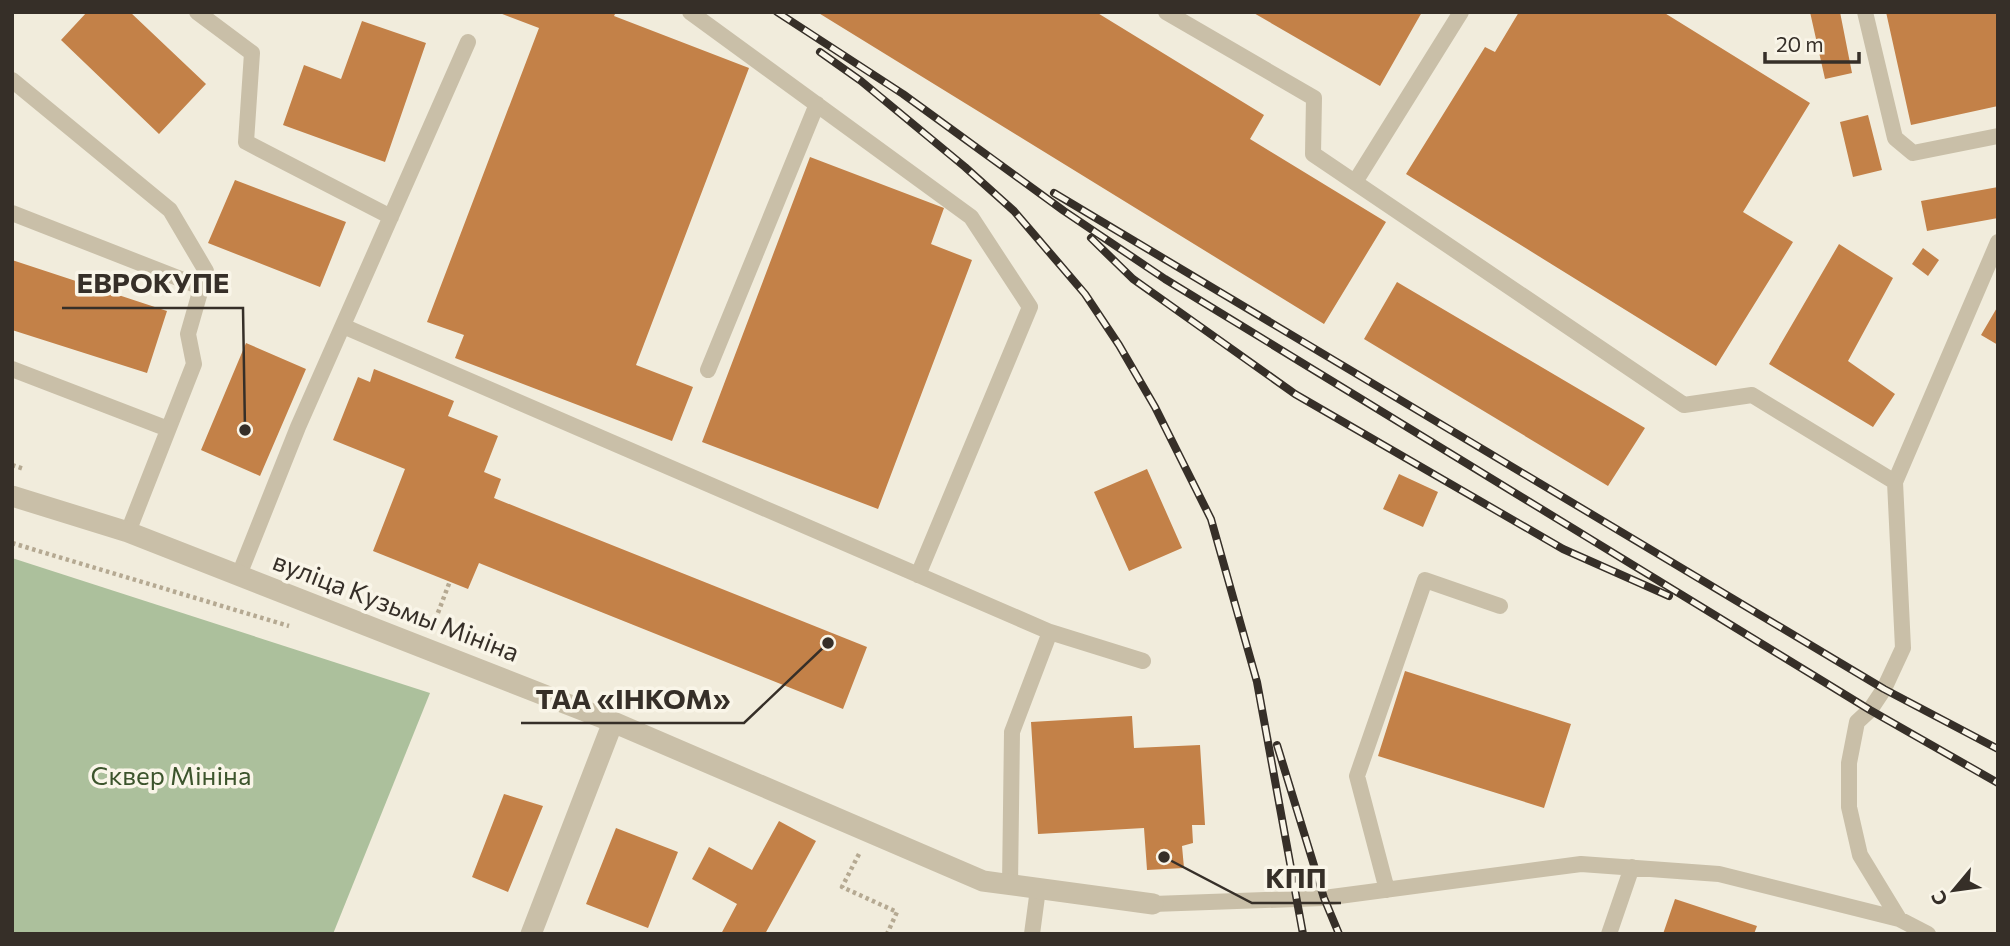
<svg xmlns="http://www.w3.org/2000/svg" width="2010" height="946" font-family="Commissioner,sans-serif">
  <rect width="100%" height="100%" fill="#f1ecdc"/>
  <path fill="#acc09c" d="M 12,558 L 430,693 L 333,934 L 12,934 Z"/>
  <path fill="#c38148" d="M 87,12 L 130,12 L 206,84 L 159,134 L 61,40 Z
    M 497,12 L 616,12 L 614,16 L 749,68 L 636,365 L 693,387 L 672,441 L 455,358 L 464,335 L 427,322 L 539,28 Z
    M 817,12 L 1096,12 L 1264,115 L 1250,139 L 1386,222 L 1324,324 Z
    M 1252,12 L 1422,12 L 1380,86 Z
    M 1519,12 L 1663,12 L 1810,103 L 1743,212 L 1793,242 L 1716,366 L 1406,174 L 1485,47 L 1495,52 Z
    M 1810,12 L 1840,12 L 1852,73 L 1825,79 Z
    M 1886,12 L 1998,12 L 1998,106 L 1911,125 Z
    M 362,21 L 426,43 L 385,162 L 283,125 L 304,65 L 341,79 Z
    M 1868,115 L 1882,170 L 1853,177 L 1840,122 Z
    M 810,157 L 944,208 L 931,244 L 972,260 L 878,509 L 702,442 Z
    M 235,180 L 346,222 L 320,287 L 208,243 Z
    M 1998,187 L 1998,218 L 1927,231 L 1921,201 Z
    M 1839,244 L 1893,278 L 1848,361 L 1895,394 L 1873,427 L 1769,364 Z
    M 1923,248 L 1939,260 L 1928,276 L 1912,264 Z
    M 12,260 L 167,311 L 147,373 L 12,330 Z
    M 1397,282 L 1645,428 L 1608,486 L 1364,339 Z
    M 1998,306 L 1998,345 L 1981,335 Z
    M 246,343 L 306,369 L 260,476 L 201,450 Z
    M 374,369 L 454,401 L 448,416 L 498,436 L 484,472 L 501,479 L 494,498 L 867,647 L 843,709 L 479,563 L 468,589 L 373,551 L 405,469 L 333,440 L 358,377 L 370,382 Z
    M 1147,469 L 1182,548 L 1129,571 L 1094,492 Z
    M 1399,474 L 1438,492 L 1423,527 L 1383,509 Z
    M 1405,671 L 1571,724 L 1544,808 L 1378,756 Z
    M 1132,716 L 1134,748 L 1200,745 L 1205,825 L 1192,825 L 1193,843 L 1182,846 L 1184,868 L 1147,870 L 1144,828 L 1038,834 L 1031,722 Z
    M 504,794 L 543,806 L 508,892 L 472,877 Z
    M 779,821 L 816,841 L 765,934 L 721,934 L 737,904 L 692,879 L 709,847 L 752,870 Z
    M 616,828 L 678,852 L 648,928 L 586,904 Z
    M 1675,899 L 1757,926 L 1754,934 L 1663,934 Z"/>
  <g fill="none" stroke-linecap="round" stroke-linejoin="round">
    <path stroke="#b5a992" stroke-width="4.5" stroke-dasharray="3.5 3.5" stroke-linecap="butt" d="M 12,465 L 24,469
      M 12,543 L 289,626
      M 433,626 L 450,581
      M 859,854 L 842,887 L 897,912 L 887,934"/>
    <path stroke="#c9bfa8" stroke-width="16" d="M 197,12 L 252,53 L 246,142 L 391,217
      M 690,12 L 971,217 L 1030,307 L 918,575
      M 1166,12 L 1314,98 L 1313,154 L 1684,405 L 1752,395 L 1895,482
      M 1865,12 L 1895,138 L 1913,153 L 1998,136
      M 12,80 L 170,210 L 206,271 L 188,334 L 194,364 L 128,532
      M 1355,182 L 1461,12
      M 12,213 L 201,287
      M 343,326 L 1050,632
      M 12,369 L 168,429
      M 708,370 L 817,104
      M 239,575 L 298,427 L 468,42
      M 1010,885 L 1012,732 L 1050,632 L 1143,661
      M 1387,890 L 1357,776 L 1425,580 L 1500,606
      M 1153,904 L 1324,898 L 1581,864 L 1719,874 L 1899,919 L 1928,934
      M 1899,919 L 1860,855 L 1849,807 L 1849,763 L 1857,722 L 1870,710 L 1884,689 L 1903,648 L 1895,482 L 1998,242
      M 1032,934 L 1038,889
      M 1609,934 L 1632,867"/>
    <path stroke="#c9bfa8" stroke-width="21" d="M 12,496 L 128,532 L 613,722 L 983,881 L 1153,904
      M 531,934 L 613,722"/>
    <g stroke="#362f28" stroke-width="8">
      <path id="rail" d="M 777,12 L 903,94 L 1064,211 L 1165,279 L 1870,710 L 1998,783
        M 820,52 L 861,81 L 965,167 L 1014,211 L 1085,294 L 1119,345 L 1155,407 L 1211,519 L 1257,682 L 1303,934
        M 1054,193 L 1884,689 L 1998,749
        M 1091,238 L 1133,279 L 1295,394 L 1563,549 L 1669,596
        M 1277,745 L 1324,898 L 1339,934"/>
    </g>
    <use href="#rail" stroke="#f9f5e8" stroke-width="5" stroke-dasharray="16" stroke-linecap="butt"/>
  </g>
  <g text-anchor="middle" stroke-width="7" stroke-linejoin="round" paint-order="stroke">
    <g font-size="26" fill="#362f28" stroke="#f9f5e8">
      <text transform="translate(396 607) rotate(21)" y="9">вуліца Кузьмы Мініна</text>
    </g>
    <g font-size="26" fill="#3c542c" stroke="#f9f5e8">
      <text x="171" y="785">Сквер Мініна</text>
    </g>
  </g>
  <path fill="none" stroke="#362f28" stroke-width="2.5" d="M245 430L243 308H62M828 643L744 723H521M1164 857L1252 903H1341"/>
  <g fill="#362f28" stroke="#f9f5e8" stroke-width="2.5">
    <circle cx="245" cy="430" r="7"/>
    <circle cx="828" cy="643" r="7"/>
    <circle cx="1164" cy="857" r="7"/>
  </g>
  <g font-size="28" text-anchor="middle" font-weight="bold" fill="#362f28" stroke="#f9f5e8" stroke-width="7" stroke-linejoin="round" paint-order="stroke">
    <text x="153" y="293">ЕВРОКУПЕ</text>
    <text x="633" y="709">ТАА «ІНКОМ»</text>
    <text x="1296" y="888">КПП</text>
  </g>
  <rect width="2010" height="946" fill="none" stroke="#362f28" stroke-width="28"/>
  <g transform="translate(1954 890) rotate(241)" stroke="#f9f5e8" stroke-width="5" paint-order="stroke">
  <path d="M0-5L12 26L0 18L-12 26Z" fill="#362f28"/>
  <text y="-10" font-size="19" font-weight="bold" text-anchor="middle" fill="#362f28">С</text>
  </g>
  <path d="M1765 52v10h94v-10" fill="none" stroke="#362f28" stroke-width="3.5"/>
  <text x="1776" y="52" font-size="21" fill="#362f28" stroke="#f9f5e8" stroke-width="5" paint-order="stroke">20 m</text>
</svg>
